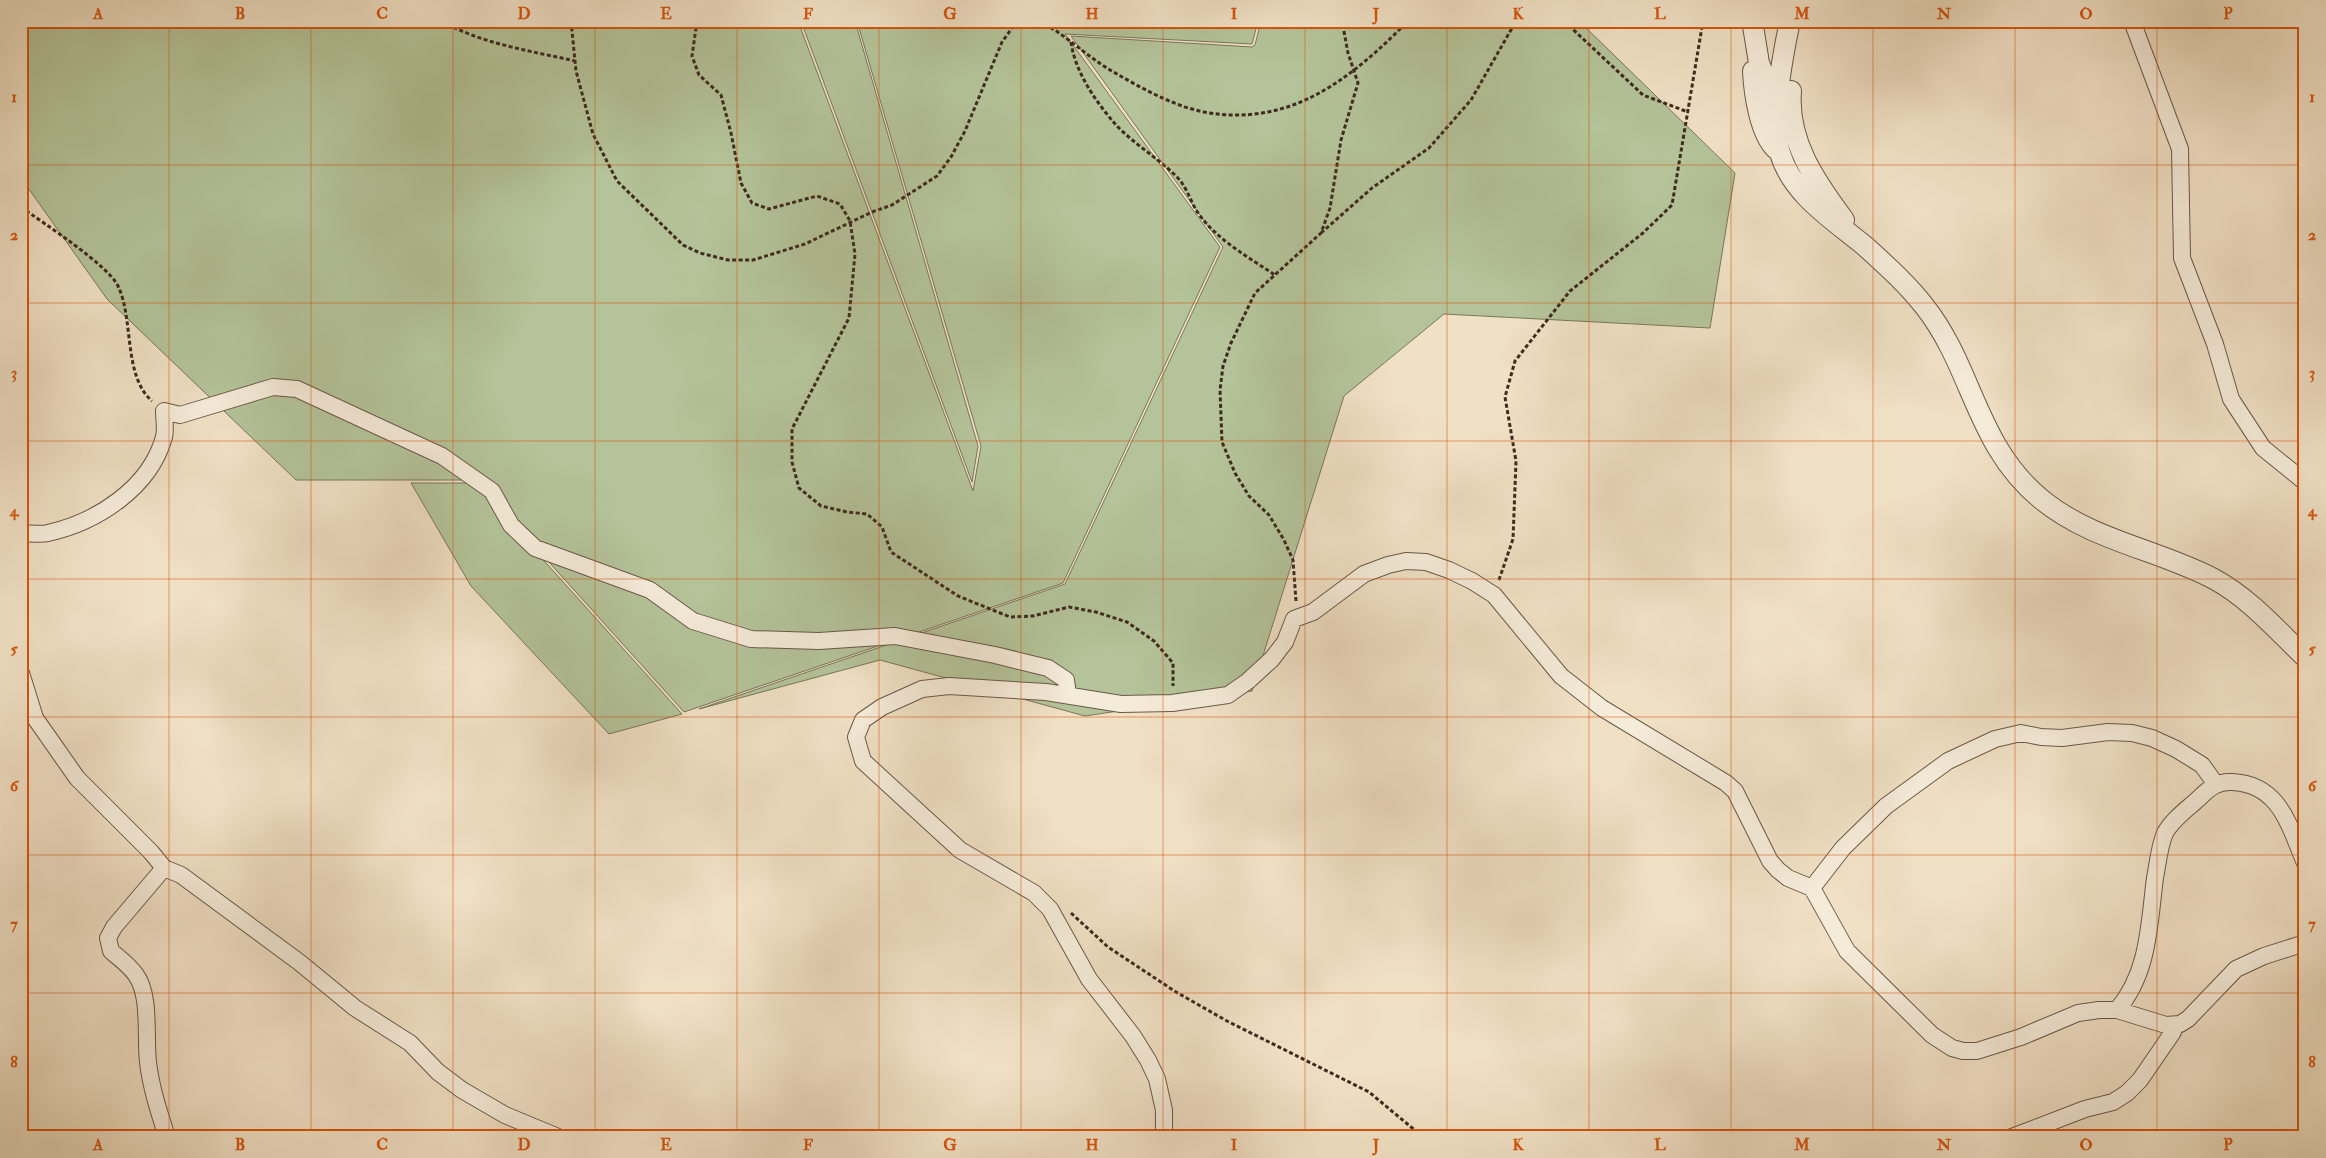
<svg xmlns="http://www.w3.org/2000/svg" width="2326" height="1158" font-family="'IM FELL Double Pica',serif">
  <rect width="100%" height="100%" fill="#f0e0c4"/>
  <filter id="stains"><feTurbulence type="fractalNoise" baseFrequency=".004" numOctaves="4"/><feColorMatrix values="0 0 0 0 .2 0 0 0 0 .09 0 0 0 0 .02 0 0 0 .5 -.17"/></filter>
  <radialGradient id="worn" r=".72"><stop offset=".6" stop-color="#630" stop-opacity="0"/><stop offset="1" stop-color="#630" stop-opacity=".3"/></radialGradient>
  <path fill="#b4c399" stroke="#79765c" d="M 21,21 L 798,21 L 973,491 L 981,446 L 857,21 L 1258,21 L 1252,44 L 1065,34 L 1220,247 L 1063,583 L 684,712 L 475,480 L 296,480 L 107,299 L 21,178 Z
    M 801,21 L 855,21 L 978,446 L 972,482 Z
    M 1261,21 L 1579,21 L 1735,173 L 1710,328 L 1444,314 L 1344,396 L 1252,691 L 1085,716 L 880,660 L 699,709 L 1065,584 L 1223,247 L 1071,36 L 1252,47 L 1255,45 Z
    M 411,483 L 474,483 L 682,714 L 609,734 L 471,586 Z"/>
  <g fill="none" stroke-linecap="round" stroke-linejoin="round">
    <g stroke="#6a5848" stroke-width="18">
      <path id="minor" d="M 2132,21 L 2180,149 L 2182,258 L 2215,344 L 2231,399 L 2263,448 L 2305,482
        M 21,533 C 30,533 40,535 48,533 C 97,522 150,488 164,437 C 166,430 164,419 164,411 L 180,415 L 273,387 L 297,389 L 442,456 L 492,491 L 511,525 L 535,548 L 650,590 L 693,621 L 751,639 L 819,641 L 895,636 L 995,655 L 1048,668 L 1066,680 L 1068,695
        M 21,673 L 35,718 L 77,778 L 151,852 L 164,868 L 181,875 L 299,962 L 355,1008 L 410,1043 L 438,1072 L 462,1090 L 505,1115 L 558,1137
        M 164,868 L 114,927 L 108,938 L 111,951 C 120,959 129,965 136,975 C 151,996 145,1037 148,1062 C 151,1088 159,1112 167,1137
        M 1812,888 L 1843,848 L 1886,806 L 1948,761 L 1995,739 L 2021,733 L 2041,737 L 2062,738 L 2108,732 L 2132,733 L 2152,738 L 2176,749 L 2202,765 L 2215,783
        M 2117,1010 C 2149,973 2149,924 2155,878 C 2158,863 2159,847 2165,833 C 2172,820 2186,810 2197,800 C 2208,790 2215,781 2232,782 C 2280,784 2289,826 2305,863
        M 1164,1137 L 1164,1110 L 1157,1079 L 1148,1060 L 1133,1036 L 1089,979 L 1050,909 L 1034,893 L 960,850 L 863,761 L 856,737 L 863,720 L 882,707 L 922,689 L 949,686 L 1046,692 L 1121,704 L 1172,703 L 1228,695 L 1248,681 L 1272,659 L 1285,642 L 1294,619 L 1313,612 L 1364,574 L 1388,565 L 1406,561 L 1426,562 L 1449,570 L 1472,581 L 1494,595 L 1561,676 L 1602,708 L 1726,783 L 1735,791 L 1770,861 L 1778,870 L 1788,878 L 1812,888 L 1847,951 L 1932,1035 L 1952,1048 L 1963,1051 L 1977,1051 L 2021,1037 L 2078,1013 L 2099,1010 L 2117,1010 L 2166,1025 L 2180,1024 L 2188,1019 L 2236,969 L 2264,956 L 2305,943
        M 2012,1137 L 2085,1109 L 2113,1102 L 2127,1093 L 2140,1080 L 2173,1032 L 2173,1026"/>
    </g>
    <g stroke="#6a5848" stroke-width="22">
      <path id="tertiary" d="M 1790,21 C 1783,54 1770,122 1780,153 C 1792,195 1835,221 1866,247 C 1887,266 1908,285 1925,307 C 1973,368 1976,446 2041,499 C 2092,541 2157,549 2214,579 C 2249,598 2276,629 2305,657
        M 1753,26 L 1759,63 L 1777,108
        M 1753,71 C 1754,93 1760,134 1776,149
        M 1791,91 C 1787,141 1815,181 1844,220"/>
    </g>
    <path stroke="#3e2a1e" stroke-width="3" stroke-dasharray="4 2.5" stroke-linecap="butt" d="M 442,21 C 481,44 532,51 575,61
      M 571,21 L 576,71 L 593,134 L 617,181 L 683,245 L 700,253 L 728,260 L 753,260 L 805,244 L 872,212 L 892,205 L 937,176 L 951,157 L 965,131 L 1002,42 L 1017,21
      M 697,21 L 692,56 L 699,75 L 721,95 L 731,133 L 741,183 L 752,203 L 769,209 L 817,196 L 840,204 L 850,221 L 855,254 L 849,318 L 792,429 L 792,462 L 799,488 L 821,506 L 847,512 L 867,514 L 882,527 L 891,552 L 958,596 L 1010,617 L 1033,616 L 1069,607 L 1096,612 L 1127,622 L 1154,641 L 1173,663 L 1173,686
      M 1039,21 C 1067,35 1089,59 1117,74 C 1143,89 1174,106 1204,112 C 1290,128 1351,79 1408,21
      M 1564,21 L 1643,95 L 1688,112
      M 1071,42 C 1075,72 1096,102 1116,125 C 1134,144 1158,158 1177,177 C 1187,187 1190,201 1198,213 C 1216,239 1248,257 1275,275
      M 21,207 C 43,223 108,265 118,286 C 134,319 123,376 152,401
      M 1321,233 L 1372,188 L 1429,148 L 1471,100 L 1516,21
      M 1499,580 L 1513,539 L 1516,461 L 1505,397 L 1515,361 L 1570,291 L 1643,233 L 1672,205 L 1703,21
      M 1296,601 L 1293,560 L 1284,540 L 1269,515 L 1249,496 L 1235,473 L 1222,442 L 1220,390 L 1223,366 L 1231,343 L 1255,293 L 1321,233 L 1330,208 L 1341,140 L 1358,83 L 1348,53 L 1342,21
      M 1071,913 L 1108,947 L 1176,992 L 1227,1021 L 1369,1092 L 1423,1137"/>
    <use href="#minor" stroke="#f5ebd9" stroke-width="16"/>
    <use href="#tertiary" stroke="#f5ebd9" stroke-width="20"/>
  </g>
  <path fill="none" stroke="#d7540e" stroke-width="1" stroke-opacity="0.55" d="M 169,21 L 169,1137M 311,21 L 311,1137M 453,21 L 453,1137M 595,21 L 595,1137M 737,21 L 737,1137M 879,21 L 879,1137M 1021,21 L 1021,1137M 1163,21 L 1163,1137M 1305,21 L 1305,1137M 1447,21 L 1447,1137M 1589,21 L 1589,1137M 1731,21 L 1731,1137M 1873,21 L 1873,1137M 2015,21 L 2015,1137M 2157,21 L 2157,1137M 21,165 L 2305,165M 21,303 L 2305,303M 21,441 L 2305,441M 21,579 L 2305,579M 21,717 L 2305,717M 21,855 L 2305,855M 21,993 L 2305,993"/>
  <rect width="2326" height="1158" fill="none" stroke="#f0e0c4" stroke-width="55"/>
  <rect x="28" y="28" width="2270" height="1102" fill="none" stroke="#d7540e" stroke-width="2"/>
  <g font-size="16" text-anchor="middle" font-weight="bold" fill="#d7540e">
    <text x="98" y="19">A</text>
    <text x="240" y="19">B</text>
    <text x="382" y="19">C</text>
    <text x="524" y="19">D</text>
    <text x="666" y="19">E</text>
    <text x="808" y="19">F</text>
    <text x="950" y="19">G</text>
    <text x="1092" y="19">H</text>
    <text x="1234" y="19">I</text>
    <text x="1376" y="19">J</text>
    <text x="1518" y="19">K</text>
    <text x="1660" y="19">L</text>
    <text x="1802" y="19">M</text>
    <text x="1944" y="19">N</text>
    <text x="2086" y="19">O</text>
    <text x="2228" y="19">P</text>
    <text x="14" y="102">1</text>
    <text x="2312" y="102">1</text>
    <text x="14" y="240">2</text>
    <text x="2312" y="240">2</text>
    <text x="14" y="378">3</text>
    <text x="2312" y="378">3</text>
    <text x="14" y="516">4</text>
    <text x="2312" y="516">4</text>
    <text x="14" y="654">5</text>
    <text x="2312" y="654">5</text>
    <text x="14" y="791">6</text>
    <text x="2312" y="791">6</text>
    <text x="14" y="929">7</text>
    <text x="2312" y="929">7</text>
    <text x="14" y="1067">8</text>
    <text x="2312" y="1067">8</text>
    <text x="98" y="1150">A</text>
    <text x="240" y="1150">B</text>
    <text x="382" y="1150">C</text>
    <text x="524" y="1150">D</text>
    <text x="666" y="1150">E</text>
    <text x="808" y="1150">F</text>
    <text x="950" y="1150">G</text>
    <text x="1092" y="1150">H</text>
    <text x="1234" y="1150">I</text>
    <text x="1376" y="1150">J</text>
    <text x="1518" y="1150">K</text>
    <text x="1660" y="1150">L</text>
    <text x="1802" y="1150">M</text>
    <text x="1944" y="1150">N</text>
    <text x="2086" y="1150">O</text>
    <text x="2228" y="1150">P</text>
  </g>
  <rect width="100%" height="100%" filter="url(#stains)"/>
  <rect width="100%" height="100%" fill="url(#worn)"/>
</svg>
